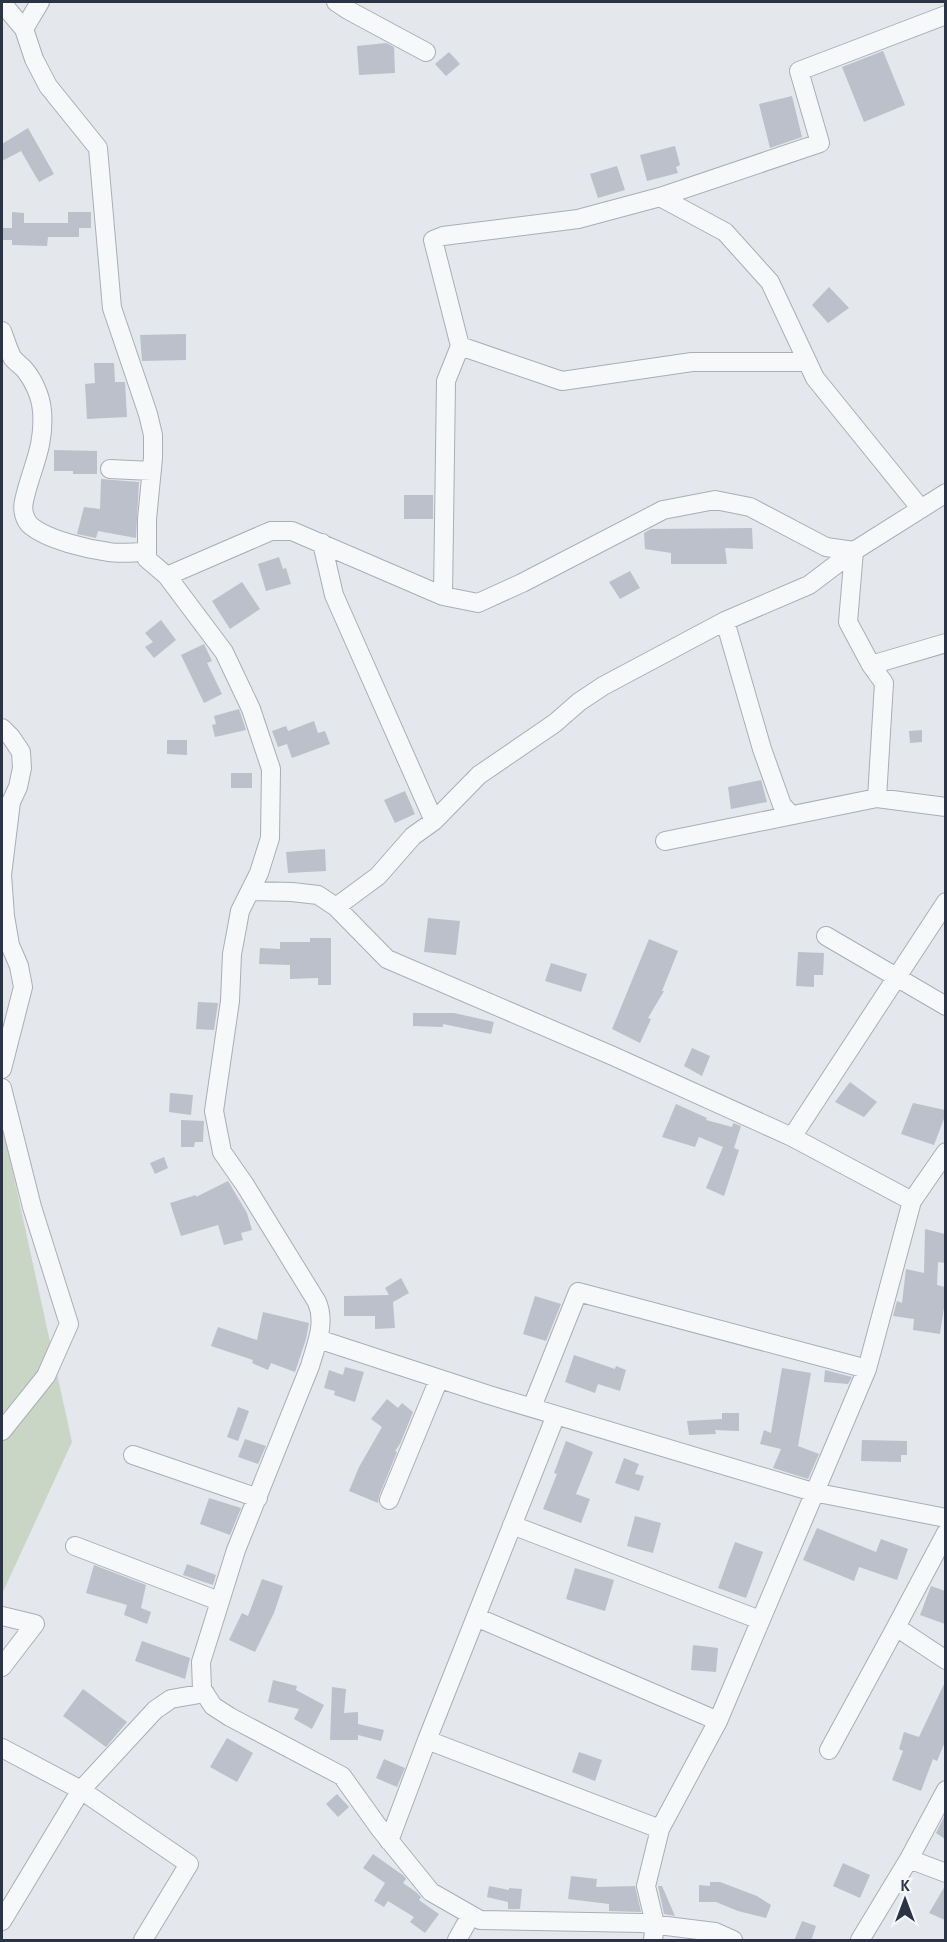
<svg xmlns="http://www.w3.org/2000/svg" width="947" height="1942" font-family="'Alegreya Sans',sans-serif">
  <rect width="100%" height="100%" fill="#e4e7ec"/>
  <path fill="#c9d6c5" d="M 2,1123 L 72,1442 L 2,1594 Z"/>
  <path fill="#bbc0ca" d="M 386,43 L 394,47 L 395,73 L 359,75 L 357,46 Z
    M 883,51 L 905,105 L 864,122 L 842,67 Z
    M 449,52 L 460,64 L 446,76 L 435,64 Z
    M 792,96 L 802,137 L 770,148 L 759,104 Z
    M 28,128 L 54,174 L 39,182 L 21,151 L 2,161 L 2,144 Z
    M 675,146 L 680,165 L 676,167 L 678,173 L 647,181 L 640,155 Z
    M 617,166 L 625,190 L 598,198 L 590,174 Z
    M 12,212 L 24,213 L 24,223 L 68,223 L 68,212 L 91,212 L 91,228 L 79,228 L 79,237 L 48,237 L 47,246 L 12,245 L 12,240 L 2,240 L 2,228 L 12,228 Z
    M 829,287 L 849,308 L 828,323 L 812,305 Z
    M 186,334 L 186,360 L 142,361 L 140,335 Z
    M 94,363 L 114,363 L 115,382 L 125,382 L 127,417 L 87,419 L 85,384 L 95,383 Z
    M 54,450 L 97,451 L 97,474 L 73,474 L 73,471 L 54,471 Z
    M 101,479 L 139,482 L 136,538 L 98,531 L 96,538 L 77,534 L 84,507 L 100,509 Z
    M 404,495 L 433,495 L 433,519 L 404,519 Z
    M 752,528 L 753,549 L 725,548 L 727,564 L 671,564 L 671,553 L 645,549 L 644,533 L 651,529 Z
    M 279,557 L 283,569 L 286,568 L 291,584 L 266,591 L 258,564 Z
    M 630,571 L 640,588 L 620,599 L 609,582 Z
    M 242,582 L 260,609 L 230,629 L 212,601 Z
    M 161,620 L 176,640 L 154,658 L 145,647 L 153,642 L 145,633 Z
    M 204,644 L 212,661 L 207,663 L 222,694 L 204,703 L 181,655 Z
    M 239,709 L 246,730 L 215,737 L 212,725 L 216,724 L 214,716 Z
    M 314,721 L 318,733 L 325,731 L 330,744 L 292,758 L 287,744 L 278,747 L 272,731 L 286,726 L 288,731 Z
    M 922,730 L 922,742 L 910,743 L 909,731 Z
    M 167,740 L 187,740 L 187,755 L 167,754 Z
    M 231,773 L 252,773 L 252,788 L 231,788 Z
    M 761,780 L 767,802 L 731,809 L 728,787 Z
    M 405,791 L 415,814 L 395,823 L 384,800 Z
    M 325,849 L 326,871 L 288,873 L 286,852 Z
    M 428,918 L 460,921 L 456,955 L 424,952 Z
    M 310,938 L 331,938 L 331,985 L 318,985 L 318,978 L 290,979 L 290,965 L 259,964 L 260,948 L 280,949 L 280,942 L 310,942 Z
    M 649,939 L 678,951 L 662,991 L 664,991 L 648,1018 L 651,1019 L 640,1043 L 612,1029 Z
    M 798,952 L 824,953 L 823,975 L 814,975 L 814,987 L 796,986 Z
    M 551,963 L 587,974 L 581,992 L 545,981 Z
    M 198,1002 L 218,1003 L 214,1030 L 196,1029 Z
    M 413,1013 L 454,1013 L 494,1022 L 491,1034 L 443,1024 L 443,1027 L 413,1026 Z
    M 692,1048 L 710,1056 L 702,1076 L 684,1066 Z
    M 850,1082 L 877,1102 L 864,1117 L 835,1102 Z
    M 170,1093 L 193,1095 L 191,1115 L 169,1112 Z
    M 913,1103 L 945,1110 L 945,1116 L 934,1145 L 901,1134 Z
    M 676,1104 L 707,1118 L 706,1120 L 732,1127 L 733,1123 L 741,1126 L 734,1148 L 739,1150 L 724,1196 L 706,1188 L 723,1147 L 699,1137 L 695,1147 L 662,1137 Z
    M 181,1120 L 204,1121 L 203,1142 L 195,1142 L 194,1147 L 181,1147 Z
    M 164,1157 L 168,1168 L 155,1174 L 150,1163 Z
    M 228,1181 L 247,1213 L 252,1230 L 241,1233 L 243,1240 L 224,1245 L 218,1225 L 181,1236 L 170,1203 L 196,1195 L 196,1197 Z
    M 925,1229 L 945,1234 L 945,1263 L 938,1262 L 937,1285 L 945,1287 L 945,1301 L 940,1334 L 913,1330 L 914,1319 L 893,1316 L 897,1301 L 902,1303 L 906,1269 L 924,1273 Z
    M 401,1278 L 409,1293 L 393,1302 L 395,1328 L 375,1329 L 375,1316 L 344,1316 L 344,1296 L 389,1295 L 385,1288 Z
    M 535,1296 L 561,1304 L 546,1341 L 523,1334 Z
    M 263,1312 L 309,1323 L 306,1339 L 295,1372 L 271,1363 L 268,1370 L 252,1363 L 253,1360 L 211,1346 L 218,1327 L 257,1340 Z
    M 574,1355 L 615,1369 L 616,1366 L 626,1370 L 620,1391 L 598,1384 L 595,1393 L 565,1382 Z
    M 345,1367 L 364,1372 L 355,1402 L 334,1395 L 335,1391 L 324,1388 L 329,1370 L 343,1375 Z
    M 782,1368 L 811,1373 L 798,1446 L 819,1454 L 808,1479 L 773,1468 L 781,1449 L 760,1444 L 764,1430 L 771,1433 Z
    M 825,1370 L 852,1377 L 848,1384 L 824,1382 Z
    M 387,1399 L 398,1408 L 402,1403 L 413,1412 L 400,1444 L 395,1451 L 397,1452 L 379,1496 L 378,1503 L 349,1491 L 359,1467 L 382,1427 L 371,1419 Z
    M 238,1407 L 249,1411 L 238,1441 L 227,1437 Z
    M 722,1413 L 739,1413 L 739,1431 L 715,1430 L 716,1434 L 689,1435 L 687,1421 L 722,1419 Z
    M 245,1439 L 266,1446 L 258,1464 L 238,1457 Z
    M 862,1440 L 907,1441 L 907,1455 L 901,1455 L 901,1462 L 861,1461 Z
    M 566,1441 L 593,1452 L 576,1494 L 590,1499 L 581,1523 L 543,1509 L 557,1474 L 554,1473 Z
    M 624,1458 L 639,1464 L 635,1474 L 644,1476 L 639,1491 L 615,1483 Z
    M 209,1498 L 241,1508 L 230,1535 L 200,1524 Z
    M 635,1516 L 661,1523 L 653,1553 L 627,1546 Z
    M 817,1528 L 876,1552 L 881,1539 L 908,1549 L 897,1580 L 859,1567 L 854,1581 L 803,1560 Z
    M 735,1542 L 763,1552 L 746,1598 L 718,1588 Z
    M 187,1564 L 216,1575 L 213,1585 L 183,1575 Z
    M 94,1565 L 146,1585 L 141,1608 L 151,1612 L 147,1624 L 124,1615 L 127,1605 L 86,1593 Z
    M 575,1568 L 614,1580 L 605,1611 L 566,1599 Z
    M 262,1579 L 283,1586 L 274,1613 L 255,1652 L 229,1640 L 242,1613 L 248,1616 Z
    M 931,1586 L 945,1591 L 945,1624 L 920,1615 Z
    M 142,1641 L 190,1658 L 185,1679 L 135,1661 Z
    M 693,1645 L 718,1648 L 716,1672 L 691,1670 Z
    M 273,1680 L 297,1686 L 296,1690 L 324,1705 L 312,1729 L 294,1719 L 299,1709 L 268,1702 Z
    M 945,1682 L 945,1742 L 937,1761 L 933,1759 L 921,1791 L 892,1780 L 903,1751 L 899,1749 L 904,1732 L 919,1737 Z
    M 332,1687 L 346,1689 L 344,1713 L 358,1712 L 358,1724 L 384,1730 L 381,1741 L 358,1735 L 358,1740 L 330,1740 Z
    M 83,1689 L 127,1722 L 106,1747 L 63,1716 Z
    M 227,1738 L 253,1753 L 237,1782 L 210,1767 Z
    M 579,1752 L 602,1760 L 595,1781 L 572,1772 Z
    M 384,1759 L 405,1768 L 397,1787 L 376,1778 Z
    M 337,1794 L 349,1807 L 338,1817 L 326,1804 Z
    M 945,1815 L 945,1839 L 936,1833 Z
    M 373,1854 L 404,1876 L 406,1879 L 403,1883 L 416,1892 L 421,1897 L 419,1900 L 439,1914 L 425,1933 L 410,1922 L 414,1917 L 388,1901 L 384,1907 L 374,1901 L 385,1883 L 363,1868 Z
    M 843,1863 L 870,1875 L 860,1898 L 833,1886 Z
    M 571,1876 L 597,1879 L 596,1887 L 635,1886 L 641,1912 L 609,1911 L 609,1904 L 568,1899 Z
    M 710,1882 L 720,1882 L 757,1896 L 771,1905 L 766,1918 L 738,1911 L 716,1902 L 699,1902 L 699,1885 L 710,1886 Z
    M 489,1886 L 509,1890 L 509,1888 L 522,1889 L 520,1909 L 508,1909 L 508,1902 L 487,1897 Z
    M 658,1886 L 662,1886 L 675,1916 L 664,1914 Z
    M 945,1886 L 945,1920 L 929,1913 Z
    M 802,1921 L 816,1926 L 811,1941 L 794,1941 Z"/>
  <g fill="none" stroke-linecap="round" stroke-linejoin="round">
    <g stroke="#a9aeb7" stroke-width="20">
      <path id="minor" d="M 336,2 L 348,10 L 426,52
        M 2,3 L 24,29 L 34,59 L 48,86 L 98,148 L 112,308 L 148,414 L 153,435 L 153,458 L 147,519 L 147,559 L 167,576 L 224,652 L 251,709 L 271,769 L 270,838 L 259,873 L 240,911 L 236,933 L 232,954 L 230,1001 L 214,1111 L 222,1152 L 245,1185 L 317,1302 C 326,1323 316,1345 310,1366 L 236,1550 L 201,1662 L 202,1689 L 213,1706 L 230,1717 L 342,1776 L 380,1829 L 431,1892 L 480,1920 L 642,1923 L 715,1932 L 733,1940
        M 24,29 L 40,2
        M 660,197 L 725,232 L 770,282 L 815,378 L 921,509
        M 2,331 C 5,339 8,349 12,357 C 15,362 21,365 25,370 C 34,381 41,397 42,411 C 45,448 31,468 24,501 C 22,509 24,520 31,526 C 48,540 87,549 109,552 C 120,554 134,552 146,552
        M 807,362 L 692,362 L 562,381 L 460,346 L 433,240 L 443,236 L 578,219 L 660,197 L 820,143 L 799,71 L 946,15
        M 110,469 L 152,471
        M 322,543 L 334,595 L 434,821
        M 854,551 L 848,622 L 871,665
        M 167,576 L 271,531 L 292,531 L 443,596 L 478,603 L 522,583 L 663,510 L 715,500 L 750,507 L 826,547 L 854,551 L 946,493
        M 443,596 L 446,381 L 460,346
        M 725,621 L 762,749 L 782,805 L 791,815
        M 2,728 L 11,737 L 21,752 L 22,768 L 18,787 L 11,802 L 2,875 L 5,916 L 10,945 L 19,966 L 23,987 L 2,1069
        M 877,798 L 884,683 L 871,665 L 946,643
        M 665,841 L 877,798 L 946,807
        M 250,891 L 292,892 L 318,895 L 336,907 L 387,959 L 613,1056 L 792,1137 L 912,1201
        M 336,907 L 378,876 L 413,836 L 434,821 L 479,775 L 555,723 L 579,702 L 603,686 L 725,621 L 809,585 L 854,551
        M 826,936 L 946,1006
        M 2,1088 L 32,1207 L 69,1324 L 46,1376 L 2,1431
        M 792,1137 L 946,902
        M 318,1339 L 489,1395 L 813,1492 L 946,1518
        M 532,1407 L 578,1292 L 867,1369
        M 133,1455 L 258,1498
        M 389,1500 L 439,1379
        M 512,1525 L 760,1620
        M 946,1533 L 896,1627 L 946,1660
        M 75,1546 L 219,1601
        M 2,1616 L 35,1624 L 2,1667
        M 476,1617 L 718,1721
        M 427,1740 L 556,1415
        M 2,1748 L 81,1790 L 189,1864 L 143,1940
        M 829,1750 L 896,1627
        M 389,1841 L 427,1740 L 660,1829
        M 909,1859 L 946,1873
        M 2,1921 L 81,1790 L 155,1710 L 171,1699 L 205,1693
        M 457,1940 L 471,1915
        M 653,1940 L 655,1924 L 646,1886 L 660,1829 L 718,1721 L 867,1369 L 912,1201 L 946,1152
        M 860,1940 L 909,1859 L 946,1790"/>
    </g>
    <use href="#minor" stroke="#f7f8fa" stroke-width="18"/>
  </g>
  <rect width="947" height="1942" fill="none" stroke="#2b3445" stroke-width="6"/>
  <g transform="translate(905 1900)" stroke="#f4f6f9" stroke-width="4.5" paint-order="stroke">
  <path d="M0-4.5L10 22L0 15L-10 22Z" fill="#2b3445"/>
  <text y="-9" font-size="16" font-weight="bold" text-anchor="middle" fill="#2b3445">K</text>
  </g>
</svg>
